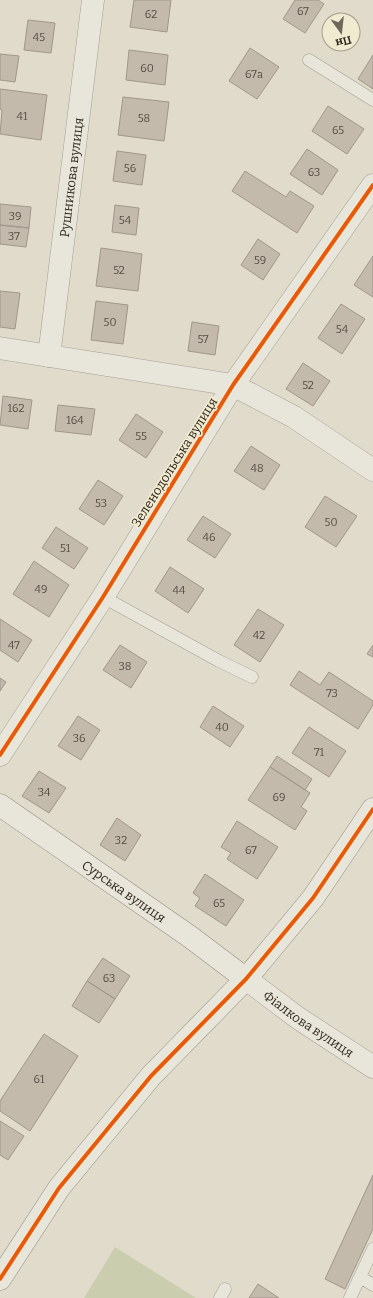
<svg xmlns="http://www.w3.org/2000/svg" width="373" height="1298" font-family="Bitter,serif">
  <rect width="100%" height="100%" fill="#e0dbca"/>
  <path fill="#cbceae" d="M 115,1247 L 196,1298 L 84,1298 Z"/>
  <path fill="#c3baac" stroke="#9f978a" d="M 134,0 L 171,0 L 167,32 L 130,27 Z
    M 295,0 L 318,0 L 324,4 L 305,33 L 283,19 Z
    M 28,20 L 55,23 L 51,53 L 24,50 Z
    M 250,48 L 279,67 L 257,99 L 229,81 Z
    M 129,50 L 168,55 L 165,85 L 126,80 Z
    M 0,54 L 19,56 L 15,82 L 0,80 Z
    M 373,55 L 373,89 L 358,79 Z
    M 0,89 L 47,95 L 41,140 L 0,134 L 2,110 L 0,109 Z
    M 123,97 L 169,102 L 164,141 L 118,135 Z
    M 328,106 L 364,129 L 347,154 L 312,131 Z
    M 307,149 L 338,170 L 322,195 L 290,174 Z
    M 117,151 L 146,155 L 142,185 L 113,181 Z
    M 245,171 L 286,197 L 290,191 L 314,206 L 297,233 L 232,191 Z
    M 0,204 L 31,207 L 29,228 L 0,225 Z
    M 115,205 L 139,208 L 136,235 L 112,232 Z
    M 0,225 L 29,228 L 26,247 L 0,244 Z
    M 258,239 L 280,254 L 263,280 L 241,265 Z
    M 101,248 L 142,254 L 138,291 L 96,286 Z
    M 373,256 L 373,297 L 354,285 Z
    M 0,291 L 20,293 L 15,329 L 0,327 Z
    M 96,301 L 128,305 L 123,344 L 91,340 Z
    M 341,304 L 365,319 L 342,354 L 318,338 Z
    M 192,322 L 219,326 L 215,355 L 188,351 Z
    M 303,363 L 330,381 L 313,406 L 286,389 Z
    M 3,396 L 32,400 L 28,429 L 0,425 Z
    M 58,405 L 95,409 L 91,435 L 55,431 Z
    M 136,414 L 163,432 L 146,458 L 119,440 Z
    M 251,446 L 280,465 L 264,490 L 234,471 Z
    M 98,480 L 123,496 L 104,525 L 79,509 Z
    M 325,496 L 357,516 L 336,547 L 305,527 Z
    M 203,516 L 231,534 L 215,558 L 187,540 Z
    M 56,527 L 88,548 L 74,569 L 42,548 Z
    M 34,561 L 69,585 L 49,617 L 13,594 Z
    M 170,567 L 204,589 L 188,613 L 155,591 Z
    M 258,609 L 284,625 L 260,662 L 234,645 Z
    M 0,619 L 32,640 L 18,662 L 0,650 Z
    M 120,645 L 147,662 L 131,688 L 103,670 Z
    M 373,645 L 373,657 L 367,654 Z
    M 299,671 L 320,685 L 329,672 L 373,701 L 373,705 L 358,729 L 290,685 Z
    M 0,678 L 6,682 L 0,691 Z
    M 213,706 L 244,726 L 230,747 L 200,727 Z
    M 78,716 L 100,730 L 81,760 L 58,746 Z
    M 309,727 L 346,751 L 329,777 L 292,753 Z
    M 277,756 L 312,779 L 305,790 L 270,767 Z
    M 270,767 L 310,793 L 301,807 L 307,811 L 295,830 L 248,800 Z
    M 39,771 L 66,788 L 49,813 L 22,796 Z
    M 117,818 L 141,835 L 125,861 L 100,845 Z
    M 237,821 L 278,847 L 257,879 L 227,859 L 231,853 L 221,847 Z
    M 205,874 L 244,900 L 226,926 L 195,906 L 200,898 L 193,893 Z
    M 103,958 L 130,976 L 115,999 L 87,981 Z
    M 87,981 L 115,999 L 99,1023 L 72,1006 Z
    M 44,1034 L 78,1056 L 30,1131 L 0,1111 L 0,1101 Z
    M 0,1121 L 24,1136 L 8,1160 L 0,1155 Z
    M 373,1175 L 373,1229 L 345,1289 L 325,1279 Z
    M 258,1284 L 279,1298 L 249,1298 Z"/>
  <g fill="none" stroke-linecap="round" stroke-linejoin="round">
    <g stroke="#a4a094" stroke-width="13">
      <path id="lane" d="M 309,60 L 373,100
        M 103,597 L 219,661 L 252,677
        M 360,1277 L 373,1285
        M 220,1298 L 225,1289
        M 350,1298 L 373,1249"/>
    </g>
    <g stroke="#a4a094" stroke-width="23">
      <g id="street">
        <path d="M 0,348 L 233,385 L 294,417 L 373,470"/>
        <path id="s1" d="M 49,356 L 93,0"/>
        <path d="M 0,755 L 103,597 L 233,385 L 373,185"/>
        <path id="s2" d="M 246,979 L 298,1018 L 373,1067"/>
      </g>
    </g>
    <g stroke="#948f83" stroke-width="23">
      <g id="secondary">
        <path id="s3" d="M 0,805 L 189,936 L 246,979"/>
        <path d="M 0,1279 L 59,1188 L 151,1076 L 246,979 L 313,898 L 373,809"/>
      </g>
    </g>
    <use href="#lane" stroke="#e8e6db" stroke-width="12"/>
    <use href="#street" stroke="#e8e6db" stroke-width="22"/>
    <use href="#secondary" stroke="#e8e6db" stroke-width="22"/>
    <g stroke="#f0ead0" stroke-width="6">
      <path id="cycleway" d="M 0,755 L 103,597 L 233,385 L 373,185
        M 0,1279 L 59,1188 L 151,1076 L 246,979 L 313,898 L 373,809"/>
    </g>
    <use href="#cycleway" stroke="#e8590c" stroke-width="4"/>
  </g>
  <g text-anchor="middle" stroke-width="3.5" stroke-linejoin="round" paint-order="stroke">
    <g font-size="11" fill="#564d42">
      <text x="303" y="15">67</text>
      <text x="151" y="18">62</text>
      <text x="39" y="41">45</text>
      <text x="147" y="72">60</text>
      <text x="254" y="78">67а</text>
      <text x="22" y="120">41</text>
      <text x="144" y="122">58</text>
      <text x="338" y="134">65</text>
      <text x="130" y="172">56</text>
      <text x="314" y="176">63</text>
      <text x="15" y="220">39</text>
      <text x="125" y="224">54</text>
      <text x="14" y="240">37</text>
      <text x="260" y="264">59</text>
      <text x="119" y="274">52</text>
      <text x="110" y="326">50</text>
      <text x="342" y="333">54</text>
      <text x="203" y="343">57</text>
      <text x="308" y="389">52</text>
      <text x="16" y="412">162</text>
      <text x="75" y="424">164</text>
      <text x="141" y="440">55</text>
      <text x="257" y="472">48</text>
      <text x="101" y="507">53</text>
      <text x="331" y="526">50</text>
      <text x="209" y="541">46</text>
      <text x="65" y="552">51</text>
      <text x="41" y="593">49</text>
      <text x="179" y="594">44</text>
      <text x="259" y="639">42</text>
      <text x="14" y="649">47</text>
      <text x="125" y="670">38</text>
      <text x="332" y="697">73</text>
      <text x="222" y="731">40</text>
      <text x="79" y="742">36</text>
      <text x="319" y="756">71</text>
      <text x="44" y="796">34</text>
      <text x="279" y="801">69</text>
      <text x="121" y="844">32</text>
      <text x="251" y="854">67</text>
      <text x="219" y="907">65</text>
      <text x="109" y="982">63</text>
      <text x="39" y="1083">61</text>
    </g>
    <g font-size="13" fill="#31291e" stroke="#f0ead0">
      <text dy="5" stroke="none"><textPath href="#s1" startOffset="180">Рушникова вулиця</textPath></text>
      <text transform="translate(174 462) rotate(-58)" y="5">Зеленодольська вулиця</text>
      <text dy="5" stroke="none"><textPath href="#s3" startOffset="151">Сурська вулиця</textPath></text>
      <text dy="5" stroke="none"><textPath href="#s2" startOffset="77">Фіалкова вулиця</textPath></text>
    </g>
  </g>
  <g transform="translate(341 32) rotate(165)"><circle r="19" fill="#f0ead0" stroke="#a49d89"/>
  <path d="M0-3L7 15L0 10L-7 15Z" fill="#6e675a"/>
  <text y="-6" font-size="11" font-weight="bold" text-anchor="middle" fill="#31291e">Пн</text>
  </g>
</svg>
